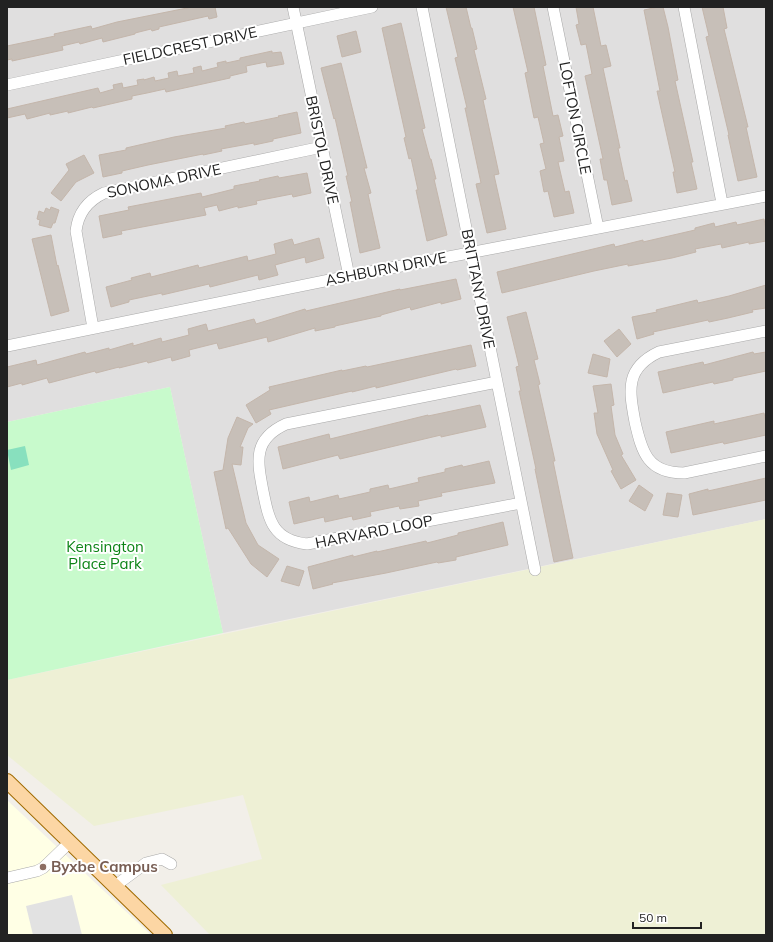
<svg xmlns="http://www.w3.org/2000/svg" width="773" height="942" font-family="Mulish,sans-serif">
  <rect width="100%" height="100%" fill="#f2efe9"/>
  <path fill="#e0dfdf" d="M 7,7 L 766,7 L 766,519 L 223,633 L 170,387 L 7,422 Z"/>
  <path fill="#ffffe5" d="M 7,800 L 151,935 L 7,935 Z"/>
  <path fill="#eef0d5" d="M 766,519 L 766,935 L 210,935 L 161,885 L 262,859 L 243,795 L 94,826 L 7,755 L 7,680 Z"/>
  <path fill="#c8facc" d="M 170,387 L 223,633 L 7,680 L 7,422 Z"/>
  <path fill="#88e0be" d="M 25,446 L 29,465 L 11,470 L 7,450 Z"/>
  <path fill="#e2e2e2" d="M 72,895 L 82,935 L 33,935 L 26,906 Z"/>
  <path fill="#c7bfb8" stroke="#c4b6ab" d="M 192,7 L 215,7 L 217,17 L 209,19 L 208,16 L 159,27 L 159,29 L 152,31 L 151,29 L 135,33 L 135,34 L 103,42 L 102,38 L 80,44 L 79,42 L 62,46 L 63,50 L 12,61 L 12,59 L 7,60 L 7,46 L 55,36 L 54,34 L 91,26 L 92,29 L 117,22 Z
    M 446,7 L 466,7 L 471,28 L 472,28 L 477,49 L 474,50 L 486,99 L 483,100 L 499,174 L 494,175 L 506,229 L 487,233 L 476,184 L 481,183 L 465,108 L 467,108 L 455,58 L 458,57 Z
    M 513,7 L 534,7 L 546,65 L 543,66 L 553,116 L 558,115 L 563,136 L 559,137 L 564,161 L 558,162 L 565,192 L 569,191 L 574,213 L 554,217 L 548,191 L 544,192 L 540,171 L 546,169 L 540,144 L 544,143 L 538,117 L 534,118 L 525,73 L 528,72 Z
    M 576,7 L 593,7 L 601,46 L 606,45 L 611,66 L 603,68 L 620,148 L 618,148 L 625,181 L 627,180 L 632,201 L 612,205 L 607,180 L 604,180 L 600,159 L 603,159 L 585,76 L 592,74 L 586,44 L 581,45 L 576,25 L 579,24 Z
    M 658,7 L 663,7 L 668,27 L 678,80 L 675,81 L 693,162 L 691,162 L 697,189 L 677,193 L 673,172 L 675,172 L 657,91 L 660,91 L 644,10 Z
    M 702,7 L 723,7 L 727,28 L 724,29 L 748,127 L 746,127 L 757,177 L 738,181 L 728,135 L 729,135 L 706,37 L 709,36 Z
    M 401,23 L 425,128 L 422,129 L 430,159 L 431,159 L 436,179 L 434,179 L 447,235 L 427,241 L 416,190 L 418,190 L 411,158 L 409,159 L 404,138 L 406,137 L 382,28 Z
    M 356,31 L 361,52 L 342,57 L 337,36 Z
    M 272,51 L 272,53 L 281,52 L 284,64 L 267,67 L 266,62 L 246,66 L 247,72 L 230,76 L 230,78 L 166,92 L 165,89 L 147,93 L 132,96 L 132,99 L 93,108 L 92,107 L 68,113 L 68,111 L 50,115 L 50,113 L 27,119 L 25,114 L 7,118 L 7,109 L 98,88 L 100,93 L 114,89 L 113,85 L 122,83 L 123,88 L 138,85 L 137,80 L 144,79 L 144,80 L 154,77 L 155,81 L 169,78 L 168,73 L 177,71 L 178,76 L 194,73 L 193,68 L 201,66 L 202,71 L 218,67 L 217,63 L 226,61 L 226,63 L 240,60 L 240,58 Z
    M 341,63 L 367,168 L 364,168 L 371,193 L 368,194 L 380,248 L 360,253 L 350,202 L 352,202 L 346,176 L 348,176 L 335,118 L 334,119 L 321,68 Z
    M 297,112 L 301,133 L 273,139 L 273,141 L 254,145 L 254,143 L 221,149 L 222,151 L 203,155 L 203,154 L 148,165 L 122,171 L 122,173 L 103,177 L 99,155 L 126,150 L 126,148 L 174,137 L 226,128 L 225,126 L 244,122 L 245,124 L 279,117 L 278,116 Z
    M 84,155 L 94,173 L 76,182 L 61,201 L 51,193 L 69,170 L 66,164 Z
    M 307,173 L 311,193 L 293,197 L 292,194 L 256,201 L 257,204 L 238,208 L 238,206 L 219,211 L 217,205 L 204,208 L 206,215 L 121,231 L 122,234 L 103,238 L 99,216 L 129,210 L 128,207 L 201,193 L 202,197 L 234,189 L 234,186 L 260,181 L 259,180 L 278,176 L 279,178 Z
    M 51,207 L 59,210 L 55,223 L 53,223 L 51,228 L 39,225 L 40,220 L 37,219 L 39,211 L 44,213 L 46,208 L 50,210 Z
    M 764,219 L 766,230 L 766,241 L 749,244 L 749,242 L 722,248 L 721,244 L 695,249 L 696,252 L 672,258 L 628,266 L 628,264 L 594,271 L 502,293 L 497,272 L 614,244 L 615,247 L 643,240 L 643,242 L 695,230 L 695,228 L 714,223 L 715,227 L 736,222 L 737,225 Z
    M 51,235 L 57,266 L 58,265 L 69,311 L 51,316 L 32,239 Z
    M 319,238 L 324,258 L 306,263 L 305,257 L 275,265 L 278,275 L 259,280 L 258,275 L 210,287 L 209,284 L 162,295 L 162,293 L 129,300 L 129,302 L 111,307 L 106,287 L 132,280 L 131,278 L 150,273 L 151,277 L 198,265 L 199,268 L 247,256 L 248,261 L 276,254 L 274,244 L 292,239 L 294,245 Z
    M 456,279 L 461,299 L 441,304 L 441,302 L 411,310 L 410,307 L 381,315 L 381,316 L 335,326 L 335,327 L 315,331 L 315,328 L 268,342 L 267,337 L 219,349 L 217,343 L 189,350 L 190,356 L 172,361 L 171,357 L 148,363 L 147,361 L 119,368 L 119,367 L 96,373 L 95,371 L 49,383 L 47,378 L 22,385 L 22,383 L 7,387 L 7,367 L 36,360 L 37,365 L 85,352 L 86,354 L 109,348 L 109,350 L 133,343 L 133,346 L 161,338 L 162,342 L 189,335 L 188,329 L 206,324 L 208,331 L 254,319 L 256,324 L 305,309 L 306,311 L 400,289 L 400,290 Z
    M 766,285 L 766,308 L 752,310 L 753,312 L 728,318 L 709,322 L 708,320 L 653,332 L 654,334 L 637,339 L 632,317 L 657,312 L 656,310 L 697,300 L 698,303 L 729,296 Z
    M 526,312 L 538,359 L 534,360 L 540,384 L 538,385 L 555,461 L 553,461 L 573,558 L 554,562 L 535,469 L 536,469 L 519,391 L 521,391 L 516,367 L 519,366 L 507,317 Z
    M 619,329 L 631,344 L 617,357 L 604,341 Z
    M 471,345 L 476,366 L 457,370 L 456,369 L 376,388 L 376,386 L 352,392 L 352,391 L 269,410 L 271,414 L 256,423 L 246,405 L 270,390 L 269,387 L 342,370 L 342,371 L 366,366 L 367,367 Z
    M 753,352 L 754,354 L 766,352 L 766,371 L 733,378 L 733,380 L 714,384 L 713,382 L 663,393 L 658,372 L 703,362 L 704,365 Z
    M 593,354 L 610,359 L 607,377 L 588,373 Z
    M 611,384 L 614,405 L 611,406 L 615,435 L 623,454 L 621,455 L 636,480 L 621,489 L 611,471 L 613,470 L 597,434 L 594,413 L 598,413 L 593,386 Z
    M 480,405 L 486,427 L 441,437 L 441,435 L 340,459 L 338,455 L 283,469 L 278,447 L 329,434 L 330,439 L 428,415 L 428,416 Z
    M 764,413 L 766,422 L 766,435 L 724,444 L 723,442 L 671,453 L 666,432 L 714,421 L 714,424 Z
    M 237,417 L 253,424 L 248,428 L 240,447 L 243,447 L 241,465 L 232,464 L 246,523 L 258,545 L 279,559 L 267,577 L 251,564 L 228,528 L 226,529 L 214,472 L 223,470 L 228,438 Z
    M 489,461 L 495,483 L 441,493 L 442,496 L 418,501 L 419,506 L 400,509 L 399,506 L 370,512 L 371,516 L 353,520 L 352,516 L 325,522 L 324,517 L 294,524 L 289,502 L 309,497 L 310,502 L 338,495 L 339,499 L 370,492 L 370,489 L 388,485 L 389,489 L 419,482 L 418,478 L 445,472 L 445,469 L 462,465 L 463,467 Z
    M 766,478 L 766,500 L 693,515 L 689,494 L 708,489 L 708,491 Z
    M 639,485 L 653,495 L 645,511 L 629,501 Z
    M 667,493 L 682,495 L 678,517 L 663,515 Z
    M 503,522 L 508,545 L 456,557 L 456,560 L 438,563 L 437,562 L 386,573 L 332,583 L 333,584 L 313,589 L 308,567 L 353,555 L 353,557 L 377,551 L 377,552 L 426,541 L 427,543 L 458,535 L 458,533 Z
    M 287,566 L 304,571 L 299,586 L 281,581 Z"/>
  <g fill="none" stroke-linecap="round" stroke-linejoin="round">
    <g stroke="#a9a9a9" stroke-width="12">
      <path id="minor" d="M 293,7 L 349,276
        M 422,7 C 459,195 497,382 535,570
        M 553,7 L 598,228
        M 684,7 L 722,203
        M 7,85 L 372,7
        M 93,328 L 76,231 C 78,213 87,201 104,193 L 322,147
        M 766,331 L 659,352 C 625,368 629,390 635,422 C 642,453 648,473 684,473 L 766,456
        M 7,346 L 349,276 L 766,196
        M 497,382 L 286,424 C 253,439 257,460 263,491 C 269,521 273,540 307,544 L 521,503
        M 7,878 L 37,871 L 43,868 L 69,843
        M 115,886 L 146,863 L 162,859 L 171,864"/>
    </g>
    <g stroke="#a06b00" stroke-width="16">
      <path id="major" d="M 7,781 L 165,935"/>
    </g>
    <use href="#minor" stroke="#fff" stroke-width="11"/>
    <use href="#major" stroke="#fcd6a4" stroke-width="14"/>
  </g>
  <circle fill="#8d6e63" stroke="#fff" stroke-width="1.5" cx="43" cy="867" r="4"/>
  <g text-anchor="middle" stroke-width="4" stroke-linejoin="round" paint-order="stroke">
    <g font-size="15" fill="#222" stroke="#fff">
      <text transform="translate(190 46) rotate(-12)" y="5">FIELDCREST DRIVE</text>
      <text transform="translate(575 118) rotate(79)" y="5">LOFTON CIRCLE</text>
      <text transform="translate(322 150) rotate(78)" y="5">BRISTOL DRIVE</text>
      <text transform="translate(164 181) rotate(-12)" y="5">SONOMA DRIVE</text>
      <text transform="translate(386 269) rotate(-11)" y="5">ASHBURN DRIVE</text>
      <text transform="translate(478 289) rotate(79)" y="5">BRITTANY DRIVE</text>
      <text transform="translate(374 532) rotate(-11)" y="5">HARVARD LOOP</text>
    </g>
    <g font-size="15" fill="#0c8416" stroke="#fff">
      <text x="105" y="552">Kensington<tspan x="105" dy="17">Place Park</tspan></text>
    </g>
    <g font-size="15" font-weight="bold" fill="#785e54" stroke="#fff" text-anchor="start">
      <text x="51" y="872">Byxbe Campus</text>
    </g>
  </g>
  <rect width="773" height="942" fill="none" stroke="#222222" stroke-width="16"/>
  <path d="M633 922v6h68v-6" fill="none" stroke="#222222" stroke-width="2"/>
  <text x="639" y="922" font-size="12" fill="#222222" stroke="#ffffff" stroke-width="3" paint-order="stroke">50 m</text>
</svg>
